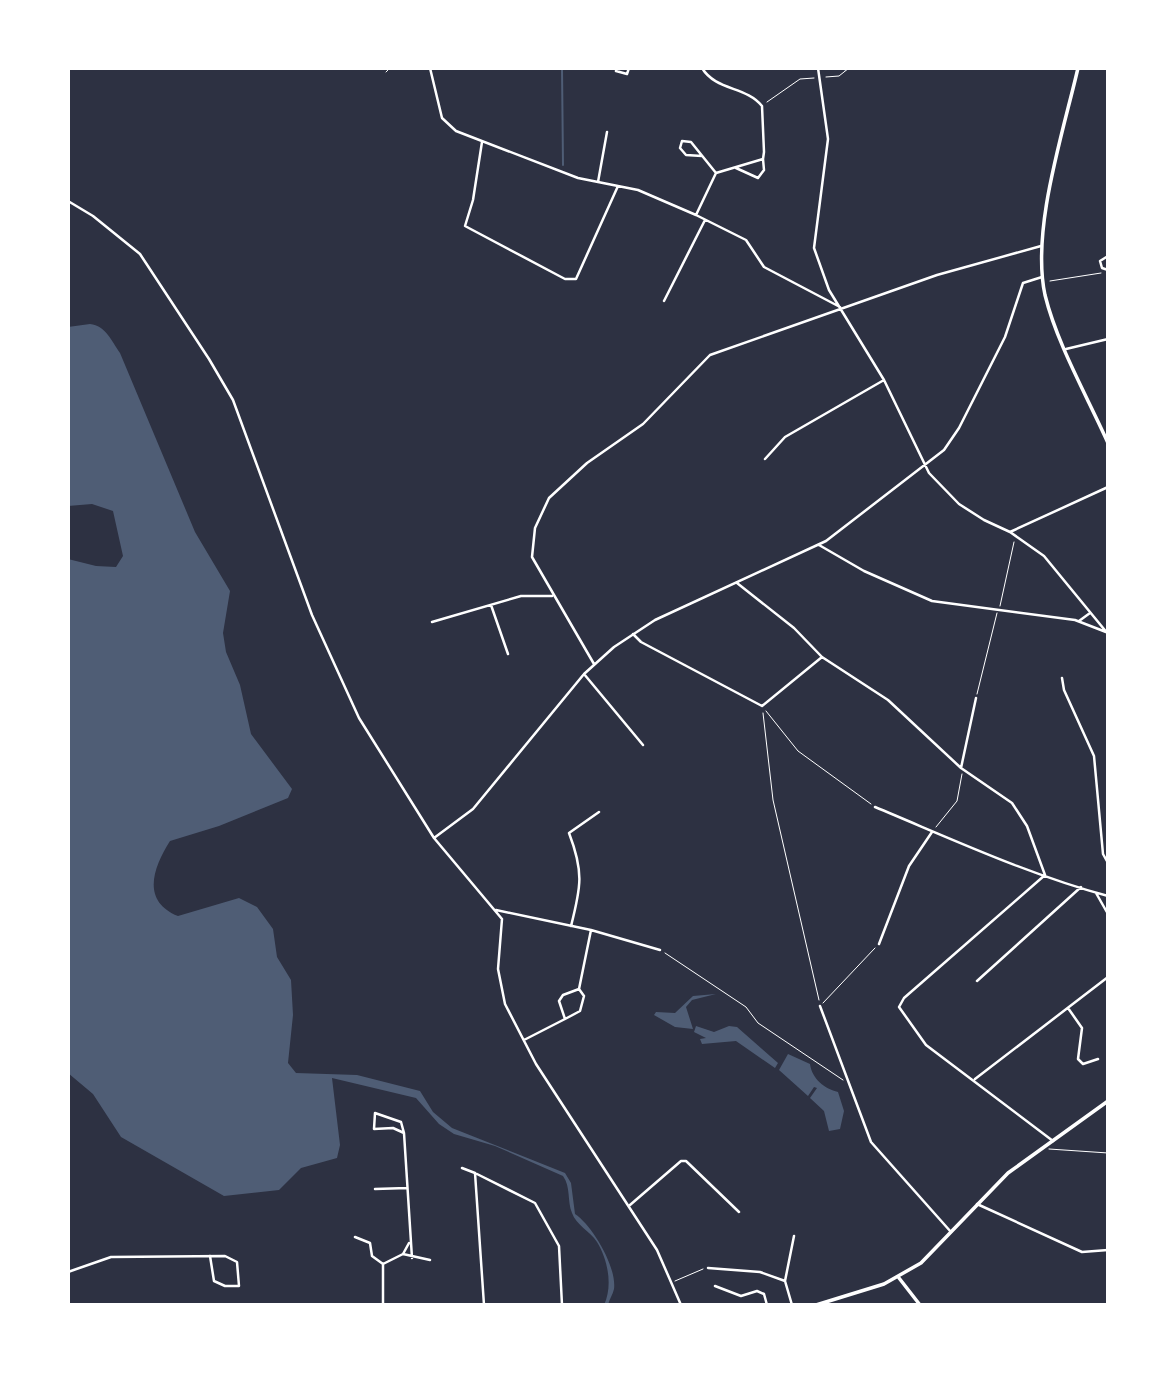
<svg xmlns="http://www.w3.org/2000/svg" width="1176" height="1373" font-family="Signika,sans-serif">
  <rect width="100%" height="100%" fill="#2d3142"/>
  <path fill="#4f5d75" d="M 90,324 C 106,326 111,340 120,353 L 195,532 L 230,591 L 223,633 L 226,652 L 240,685 L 251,734 L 292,789 L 288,798 L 219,826 L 170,841 C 153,868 141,901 178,916 L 239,898 L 257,907 L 273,929 L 277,957 L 291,980 L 293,1015 L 288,1063 L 296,1073 L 357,1075 L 420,1091 L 433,1112 L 452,1128 L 565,1173 L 571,1183 L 575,1214 C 592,1225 617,1267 614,1289 C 613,1294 609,1300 608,1305 L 604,1305 C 613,1286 608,1260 597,1242 C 590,1231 576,1225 572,1213 C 567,1201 571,1187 563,1176 L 495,1146 L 454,1134 L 439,1124 L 416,1098 L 332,1078 L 340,1145 L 337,1158 L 301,1168 L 279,1190 L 224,1196 L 121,1137 L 93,1094 L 68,1073 L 68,559 L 96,566 L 116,567 L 123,556 L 113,511 L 92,504 L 68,506 L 68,327 Z
    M 716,994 L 692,1000 L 686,1007 L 693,1029 L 675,1027 L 654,1015 L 656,1012 L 675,1013 L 693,996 Z
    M 696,1026 L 714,1032 L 729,1026 L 737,1027 L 778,1063 L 775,1068 L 736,1041 L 702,1044 L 700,1039 L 706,1038 L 694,1032 Z
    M 788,1054 L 810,1064 C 812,1079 825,1089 838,1092 L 844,1111 L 840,1129 L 829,1131 L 824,1111 L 810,1098 L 817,1088 L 814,1087 L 808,1096 L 779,1070 Z"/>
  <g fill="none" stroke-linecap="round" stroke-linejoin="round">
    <path stroke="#4f5d75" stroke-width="2" d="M 562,68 L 563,165
      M 845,70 L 846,68"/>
    <path stroke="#fff" stroke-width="1" d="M 386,72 L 390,68
      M 826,77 L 839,76 L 849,68
      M 767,102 L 800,79 L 814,78
      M 1050,281 L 1101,273
      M 1000,606 L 1014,542
      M 977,694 L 997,613
      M 766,711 L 798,751 L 871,804
      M 763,713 L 773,800 L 819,1000
      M 936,827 L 957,801 L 962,774
      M 665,953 L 746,1007 L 758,1023 L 843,1080
      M 823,1003 L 875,948
      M 1049,1149 L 1108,1153
      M 675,1281 L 703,1269"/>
    <path stroke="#fff" stroke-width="2.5" d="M 430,68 L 442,118 L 456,131 L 578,178 L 638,190 L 696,215 L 746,240 L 764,267 L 840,307
      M 617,68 L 616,71 L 627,74 L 629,68
      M 818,68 L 828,139 L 814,248 L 829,290 L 884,380 L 929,473 L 959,504 L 984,520 L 1010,532 L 1044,556 L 1108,634
      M 482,142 L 473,200 L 465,226 L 565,279 L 576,279 L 618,186
      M 702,156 L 686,155 L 680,148 L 682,141 L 691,142 L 716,173
      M 736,168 L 758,178 L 764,170 L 763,159
      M 598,182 L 607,132
      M 68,201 L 93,216 L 140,254 L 209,359 L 233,400 L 312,615 L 359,718 L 434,838 L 502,919 L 498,969 L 505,1004 L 536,1064 L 657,1250 L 681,1305
      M 696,215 L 716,173 L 763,159 L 764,152 L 762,106 C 746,86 716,91 702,68
      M 1108,256 L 1100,261 L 1102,268 L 1108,270
      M 664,301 L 705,220
      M 1066,349 L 1108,339
      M 765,459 L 785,437 L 884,380
      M 1010,532 L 1108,487
      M 819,545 L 864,571 L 932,601 L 1075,620 L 1106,632
      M 737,583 L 794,628 L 822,657 L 888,700 L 961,768 L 1012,803 L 1027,826 L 1045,875
      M 491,605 L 508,654
      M 1079,621 L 1090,613
      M 432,622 L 521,596 L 552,596
      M 633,634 L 641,642 L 762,706 L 822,657
      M 594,664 L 532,557 L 535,528 L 549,498 L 587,463 L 643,424 L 710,355 L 937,275 L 1041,246
      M 584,674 L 643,745
      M 1062,678 L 1064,690 L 1094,756 L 1103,854 L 1108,863
      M 961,768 L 976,698
      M 875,807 C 952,839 1027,874 1108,896
      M 434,838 L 473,809 L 584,674 L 614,647 L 655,620 L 826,541 L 944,450 L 959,428 L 1005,337 L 1023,283 L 1042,277
      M 1045,875 L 904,998 L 899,1007 L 926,1045 L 1053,1141
      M 1096,893 L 1108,914
      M 496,910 L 591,930 L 660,950
      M 571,926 C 581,887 584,872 569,833 L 599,812
      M 879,944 L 909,866 L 932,832
      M 977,981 L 1081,887
      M 820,1006 L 871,1142 L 951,1232
      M 1068,1008 L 1082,1028 L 1078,1059 L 1083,1064 L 1098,1059
      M 565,1019 L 580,1011 L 584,996 L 579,989
      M 524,1040 L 565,1019 L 559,1001 L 563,995 L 579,989 L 591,930
      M 975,1079 L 1108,977
      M 404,1133 L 401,1122 L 375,1113 L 374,1129 L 393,1128 L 404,1133 L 412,1258
      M 462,1168 L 475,1173
      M 375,1189 L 407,1188
      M 977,1204 L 1082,1252 L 1108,1250
      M 630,1205 L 681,1161 L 686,1161 L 739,1212
      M 355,1237 L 370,1243 L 372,1256 L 383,1264
      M 403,1254 L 409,1243
      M 708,1268 L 760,1272 L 785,1281 L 794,1236
      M 68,1272 L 111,1257 L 225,1256 L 237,1262 L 239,1286 L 225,1286 L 214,1281 L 210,1256
      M 785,1281 L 792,1305
      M 715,1286 L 741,1296 L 757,1291 L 764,1294 L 767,1305
      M 383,1305 L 383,1264 L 403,1254 L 430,1260
      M 484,1305 L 475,1173 L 535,1203 L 559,1246 L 562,1305"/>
    <path stroke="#fff" stroke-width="3.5" d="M 1078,68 C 1063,133 1031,230 1045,295 C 1057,344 1087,396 1108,443
      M 899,1278 L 920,1305"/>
    <path stroke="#fff" stroke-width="3.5" d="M 816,1305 L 884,1284 L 921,1263 L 1008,1173 L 1108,1101"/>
  </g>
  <rect width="1176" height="1373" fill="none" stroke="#ffffff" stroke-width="140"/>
</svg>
